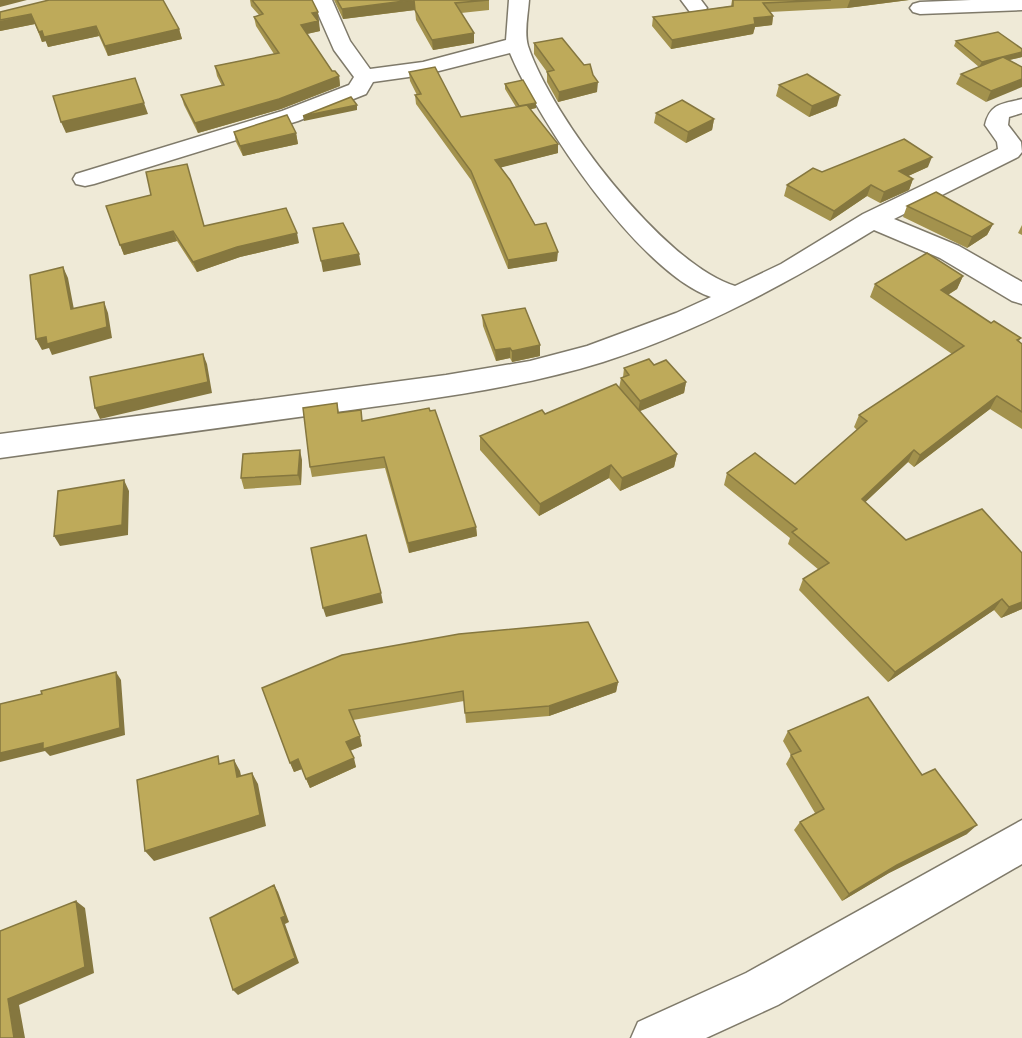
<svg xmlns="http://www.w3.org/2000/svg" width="1022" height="1038" font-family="'DejaVu Sans',sans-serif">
  <rect width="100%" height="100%" fill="#efead7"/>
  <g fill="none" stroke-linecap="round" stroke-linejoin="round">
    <g stroke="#7f7a6a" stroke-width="3">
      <path id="minor" d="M 312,0 L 332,0 L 350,41 L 370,69 L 423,62 L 506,40 L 509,0 L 529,0 C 528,15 524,32 528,46 C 551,116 663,264 735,286 L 781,264 L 863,214 L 998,149 L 997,142 L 985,125 C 990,103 1002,104 1022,99 L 1022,113 L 1009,117 L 1008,125 L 1021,142 L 1022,152 L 1018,157 L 894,219 L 959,246 L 1022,282 L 1022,304 L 1012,301 L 940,258 L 874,230 C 788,283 700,331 603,362 C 513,390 420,400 328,413 C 218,428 109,443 0,458 L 0,434 L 446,375 L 530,361 L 587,346 L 676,313 L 711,297 C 640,273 538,121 510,53 L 423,75 L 373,82 L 366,94 L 298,121 L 94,184 L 85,186 L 76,184 L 73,179 L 76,174 L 282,111 L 349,85 L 354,77 L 334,50 Z
        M 681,0 L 701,0 L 707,8 L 704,12 L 690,12 Z
        M 971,0 L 1022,0 L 1022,10 L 920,14 L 913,12 L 910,8 L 913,4 L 920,2 Z
        M 1022,820 L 1022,864 L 778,1005 L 706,1038 L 631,1038 L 638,1022 L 746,973 Z"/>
    </g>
    <use href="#minor" fill="#fff" fill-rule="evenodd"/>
  </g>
  <path fill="#a3924d" d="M 250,0 L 312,0 L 319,22 L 318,22 L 320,31 L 307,34 L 332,71 L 339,76 L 340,86 L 281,109 L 198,133 L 184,105 L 181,95 L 222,86 L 217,76 L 215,66 L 274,54 L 256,26 L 254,17 L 259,15 L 251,6 Z
    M 334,0 L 489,0 L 489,10 L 461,13 L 474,43 L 433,50 L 416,20 L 415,10 L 343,19 Z
    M 732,0 L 909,0 L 847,8 L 770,12 L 773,16 L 772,25 L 755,27 L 753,34 L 671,49 L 652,26 L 653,17 L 731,6 Z
    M 0,12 L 179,29 L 182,39 L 108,56 L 99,36 L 48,47 L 46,41 L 42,42 L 35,24 L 0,31 Z
    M 956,41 L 1022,57 L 1009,60 L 986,102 L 956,84 L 961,74 L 979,67 L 954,46 Z
    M 534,43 L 593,75 L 597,92 L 558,102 L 547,82 L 547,72 L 534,54 Z
    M 409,72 L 461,117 L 516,107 L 505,89 L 505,84 L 536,103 L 536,108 L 531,109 L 558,153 L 501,167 L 557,261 L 508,269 L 471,180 L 416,104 L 415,95 L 417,95 L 410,81 Z
    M 779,85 L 837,106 L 809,117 L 776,96 Z
    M 656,113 L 714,119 L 712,130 L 686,143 L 654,123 Z
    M 234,132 L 296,133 L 298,144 L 243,156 L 236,142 Z
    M 928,167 L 908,176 L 913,179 L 909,190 L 880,203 L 867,196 L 830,221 L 784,196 L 787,185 L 822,172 Z
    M 106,206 L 205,226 L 299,243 L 240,257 L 197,272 L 177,241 L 124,255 Z
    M 907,206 L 993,224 L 987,235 L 967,248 L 903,217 Z
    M 1022,225 L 1022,235 L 1018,233 Z
    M 963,276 L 957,289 L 948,295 L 991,323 L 1021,338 L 1019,341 L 1022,344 L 1022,429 L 990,409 L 914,467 L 908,462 L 865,502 L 906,540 L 1022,609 L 1001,618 L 994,610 L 888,682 L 799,590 L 803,579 L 819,570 L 788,544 L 790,538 L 724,485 L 727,473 L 795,484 L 857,430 L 854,427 L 859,415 L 952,354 L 870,297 L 875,284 Z
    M 482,315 L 540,345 L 540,356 L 512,362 L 510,358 L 496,361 L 483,326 Z
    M 654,365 L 686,382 L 684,393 L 639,411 L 677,454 L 674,467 L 620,491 L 609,478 L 539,516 L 480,450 L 480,436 L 619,388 L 621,378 L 623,377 L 624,368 Z
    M 337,403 L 339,413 L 363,421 L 476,527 L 477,536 L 409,553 L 385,468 L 312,477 L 310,467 Z
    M 302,460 L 301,485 L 244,489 L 241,478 Z
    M 618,682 L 616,692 L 549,716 L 466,723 L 464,701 L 353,720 L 362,746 L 350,751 L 356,767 L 310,788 L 302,769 L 294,772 L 262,688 Z
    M 788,731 L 922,775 L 967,834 L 889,873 L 842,901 L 794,830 L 800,822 L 815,813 L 786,764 L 791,755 L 783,741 Z"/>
  <path fill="#85773f" d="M 0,0 L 27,0 L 0,7 Z
    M 414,0 L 415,10 L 343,19 L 342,9 Z
    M 850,0 L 909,0 L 847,8 Z
    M 318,12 L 320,31 L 302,35 L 301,25 L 312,13 Z
    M 31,14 L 35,24 L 0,31 L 0,21 Z
    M 773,16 L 772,25 L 755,27 L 753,34 L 671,49 L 672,40 L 754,18 Z
    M 96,26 L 99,36 L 48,47 L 44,37 Z
    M 179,29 L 182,39 L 108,56 L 105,46 Z
    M 42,31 L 46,41 L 42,42 L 39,32 Z
    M 474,33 L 474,43 L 433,50 L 432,40 Z
    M 1022,52 L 1022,57 L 979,67 L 982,62 Z
    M 339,76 L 340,86 L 281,109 L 198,133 L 195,123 Z
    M 1022,79 L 1022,87 L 986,102 L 991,91 Z
    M 598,82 L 597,92 L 558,102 L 559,92 Z
    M 840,95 L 837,106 L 809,117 L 812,106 Z
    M 144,103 L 148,114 L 66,133 L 61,122 Z
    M 536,103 L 536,108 L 519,112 L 519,107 Z
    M 357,105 L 357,110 L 304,121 L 303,116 Z
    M 714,119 L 712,130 L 686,143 L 688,132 Z
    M 296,133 L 298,144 L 243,156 L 240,146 Z
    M 558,144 L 558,153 L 495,169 L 495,160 Z
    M 932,157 L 928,167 L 895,182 L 899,171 Z
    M 913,179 L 909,190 L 880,203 L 884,192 Z
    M 871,185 L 867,196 L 830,221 L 834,211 Z
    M 993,224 L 987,235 L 967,248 L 972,237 Z
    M 173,231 L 177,241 L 124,255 L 120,245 Z
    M 297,233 L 299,243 L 240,257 L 197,272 L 193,262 L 237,247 Z
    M 558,252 L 557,261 L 508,269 L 508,260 Z
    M 359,254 L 361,265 L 323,272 L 321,261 Z
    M 63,267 L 68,278 L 76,320 L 71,309 Z
    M 963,276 L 957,289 L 936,302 L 941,290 Z
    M 104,302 L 108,313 L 112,338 L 52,355 L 49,348 L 42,350 L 36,339 Z
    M 540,345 L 540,356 L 512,362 L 512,351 Z
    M 510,348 L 510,358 L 496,361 L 495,350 Z
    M 203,354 L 207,364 L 212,393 L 100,419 L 95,408 Z
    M 686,382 L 684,393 L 638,412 L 640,401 Z
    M 997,396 L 990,409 L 914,467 L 920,455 Z
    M 300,450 L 302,460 L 301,485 L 298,475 Z
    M 914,450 L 908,462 L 856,511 L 862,499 Z
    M 677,454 L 674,467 L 620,491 L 622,478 Z
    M 611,465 L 609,478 L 539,516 L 540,504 Z
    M 124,480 L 129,491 L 128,535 L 60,546 L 54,536 Z
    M 476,527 L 477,536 L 409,553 L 408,543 Z
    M 381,593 L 383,603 L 326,617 L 323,608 Z
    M 1002,599 L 994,610 L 888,682 L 895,672 Z
    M 1022,602 L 1022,609 L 1001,618 L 1009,607 Z
    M 116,672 L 121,680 L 125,735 L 50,756 L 45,751 L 0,762 L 0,753 Z
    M 618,682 L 616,692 L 549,716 L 549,706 Z
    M 360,736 L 362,746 L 349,751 L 346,742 Z
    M 354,758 L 356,767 L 310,788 L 306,779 Z
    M 298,759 L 302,769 L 294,772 L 290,763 Z
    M 234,760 L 240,771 L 244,789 L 237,777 Z
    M 252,773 L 258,784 L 266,826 L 154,861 L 145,851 Z
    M 977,825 L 967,834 L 889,873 L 842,901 L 849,894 L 897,865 Z
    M 274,885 L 278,892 L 289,922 L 285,924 L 299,963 L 238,995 L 233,990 L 281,918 Z
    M 76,901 L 85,908 L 94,973 L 19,1005 L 25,1038 L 14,1038 L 8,999 Z"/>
  <path fill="#beaa5a" stroke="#85773f" stroke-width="1.5" d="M 49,0 L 163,0 L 179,29 L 105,46 L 96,26 L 44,37 L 42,31 L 39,32 L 31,14 L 0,20 L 0,12 Z
    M 252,0 L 312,0 L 318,12 L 312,13 L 318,21 L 301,25 L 332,71 L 335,71 L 339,76 L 279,99 L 195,123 L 181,95 L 224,85 L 215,66 L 279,53 L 254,17 L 263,14 Z
    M 337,0 L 412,0 L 342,9 Z
    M 414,0 L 489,0 L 455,3 L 474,33 L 432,40 L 415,10 Z
    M 733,0 L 831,0 L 763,3 L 773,16 L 754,18 L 755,24 L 672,40 L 653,17 L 733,6 Z
    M 998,32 L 1022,49 L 1022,52 L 982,62 L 956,41 Z
    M 562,38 L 584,65 L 590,64 L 593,75 L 598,82 L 559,92 L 547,72 L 554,70 L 534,43 Z
    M 1003,57 L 1022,67 L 1022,79 L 991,91 L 961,74 Z
    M 435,67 L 461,117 L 527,105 L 558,144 L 495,160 L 510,180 L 535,225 L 546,223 L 558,252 L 508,260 L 471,171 L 415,95 L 421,94 L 409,72 Z
    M 807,74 L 840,95 L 812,106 L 779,85 Z
    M 135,78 L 144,103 L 61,122 L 53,96 Z
    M 523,80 L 536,103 L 519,106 L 505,84 Z
    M 351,97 L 357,105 L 303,116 Z
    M 682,100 L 714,119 L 688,132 L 656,113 Z
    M 287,115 L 296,133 L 240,146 L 234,132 Z
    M 904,139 L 932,157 L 899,171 L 913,179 L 884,192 L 871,185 L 834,211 L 787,185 L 813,168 L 822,172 Z
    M 187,164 L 204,226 L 286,208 L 297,233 L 237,247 L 193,262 L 173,231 L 120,245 L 106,206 L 151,195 L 146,172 Z
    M 936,192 L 993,224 L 972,237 L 907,206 Z
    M 343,223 L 359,254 L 321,261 L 313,228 Z
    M 927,253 L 963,276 L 941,290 L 991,323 L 994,321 L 1021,338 L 1017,340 L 1022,344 L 1022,412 L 997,396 L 920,455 L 914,450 L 862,499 L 906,540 L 982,509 L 1022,553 L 1022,602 L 1009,607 L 1002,599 L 895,672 L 803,579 L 829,563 L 792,532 L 797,529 L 727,473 L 755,453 L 795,484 L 867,421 L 859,415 L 964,346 L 875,284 Z
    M 63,267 L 71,309 L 104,302 L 107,327 L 47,344 L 46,337 L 36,339 L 30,275 Z
    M 525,308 L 540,345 L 512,351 L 510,348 L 495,350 L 482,315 Z
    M 203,354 L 208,382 L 95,408 L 90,377 Z
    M 649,359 L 654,365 L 666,360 L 686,382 L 640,401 L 621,378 L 629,375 L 624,368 Z
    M 616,384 L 677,454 L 622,478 L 611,465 L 540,504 L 480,436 L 542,410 L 545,414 Z
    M 337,403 L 338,413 L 361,410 L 362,421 L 429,408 L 430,411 L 435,410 L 476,527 L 408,543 L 384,457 L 310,467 L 303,408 Z
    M 300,450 L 298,475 L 241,478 L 243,454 Z
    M 124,480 L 122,525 L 54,536 L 58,491 Z
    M 366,535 L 381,593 L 323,608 L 311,548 Z
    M 588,622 L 618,682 L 549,706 L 465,713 L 463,691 L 349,710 L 360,736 L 346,742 L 354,758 L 306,779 L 298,759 L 290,763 L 262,688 L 342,655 L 459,634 Z
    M 116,672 L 120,728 L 43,749 L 43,743 L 0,753 L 0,704 L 42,694 L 41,691 Z
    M 868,697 L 922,775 L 935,769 L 977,825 L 897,865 L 849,894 L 800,822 L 824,809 L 791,755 L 801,751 L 788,731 Z
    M 218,756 L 219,764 L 234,760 L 237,777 L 252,773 L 260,815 L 145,851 L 137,780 Z
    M 274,885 L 285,916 L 281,918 L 295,958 L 233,990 L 210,918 Z
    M 76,901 L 85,967 L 8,999 L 14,1038 L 0,1038 L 0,931 Z"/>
</svg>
